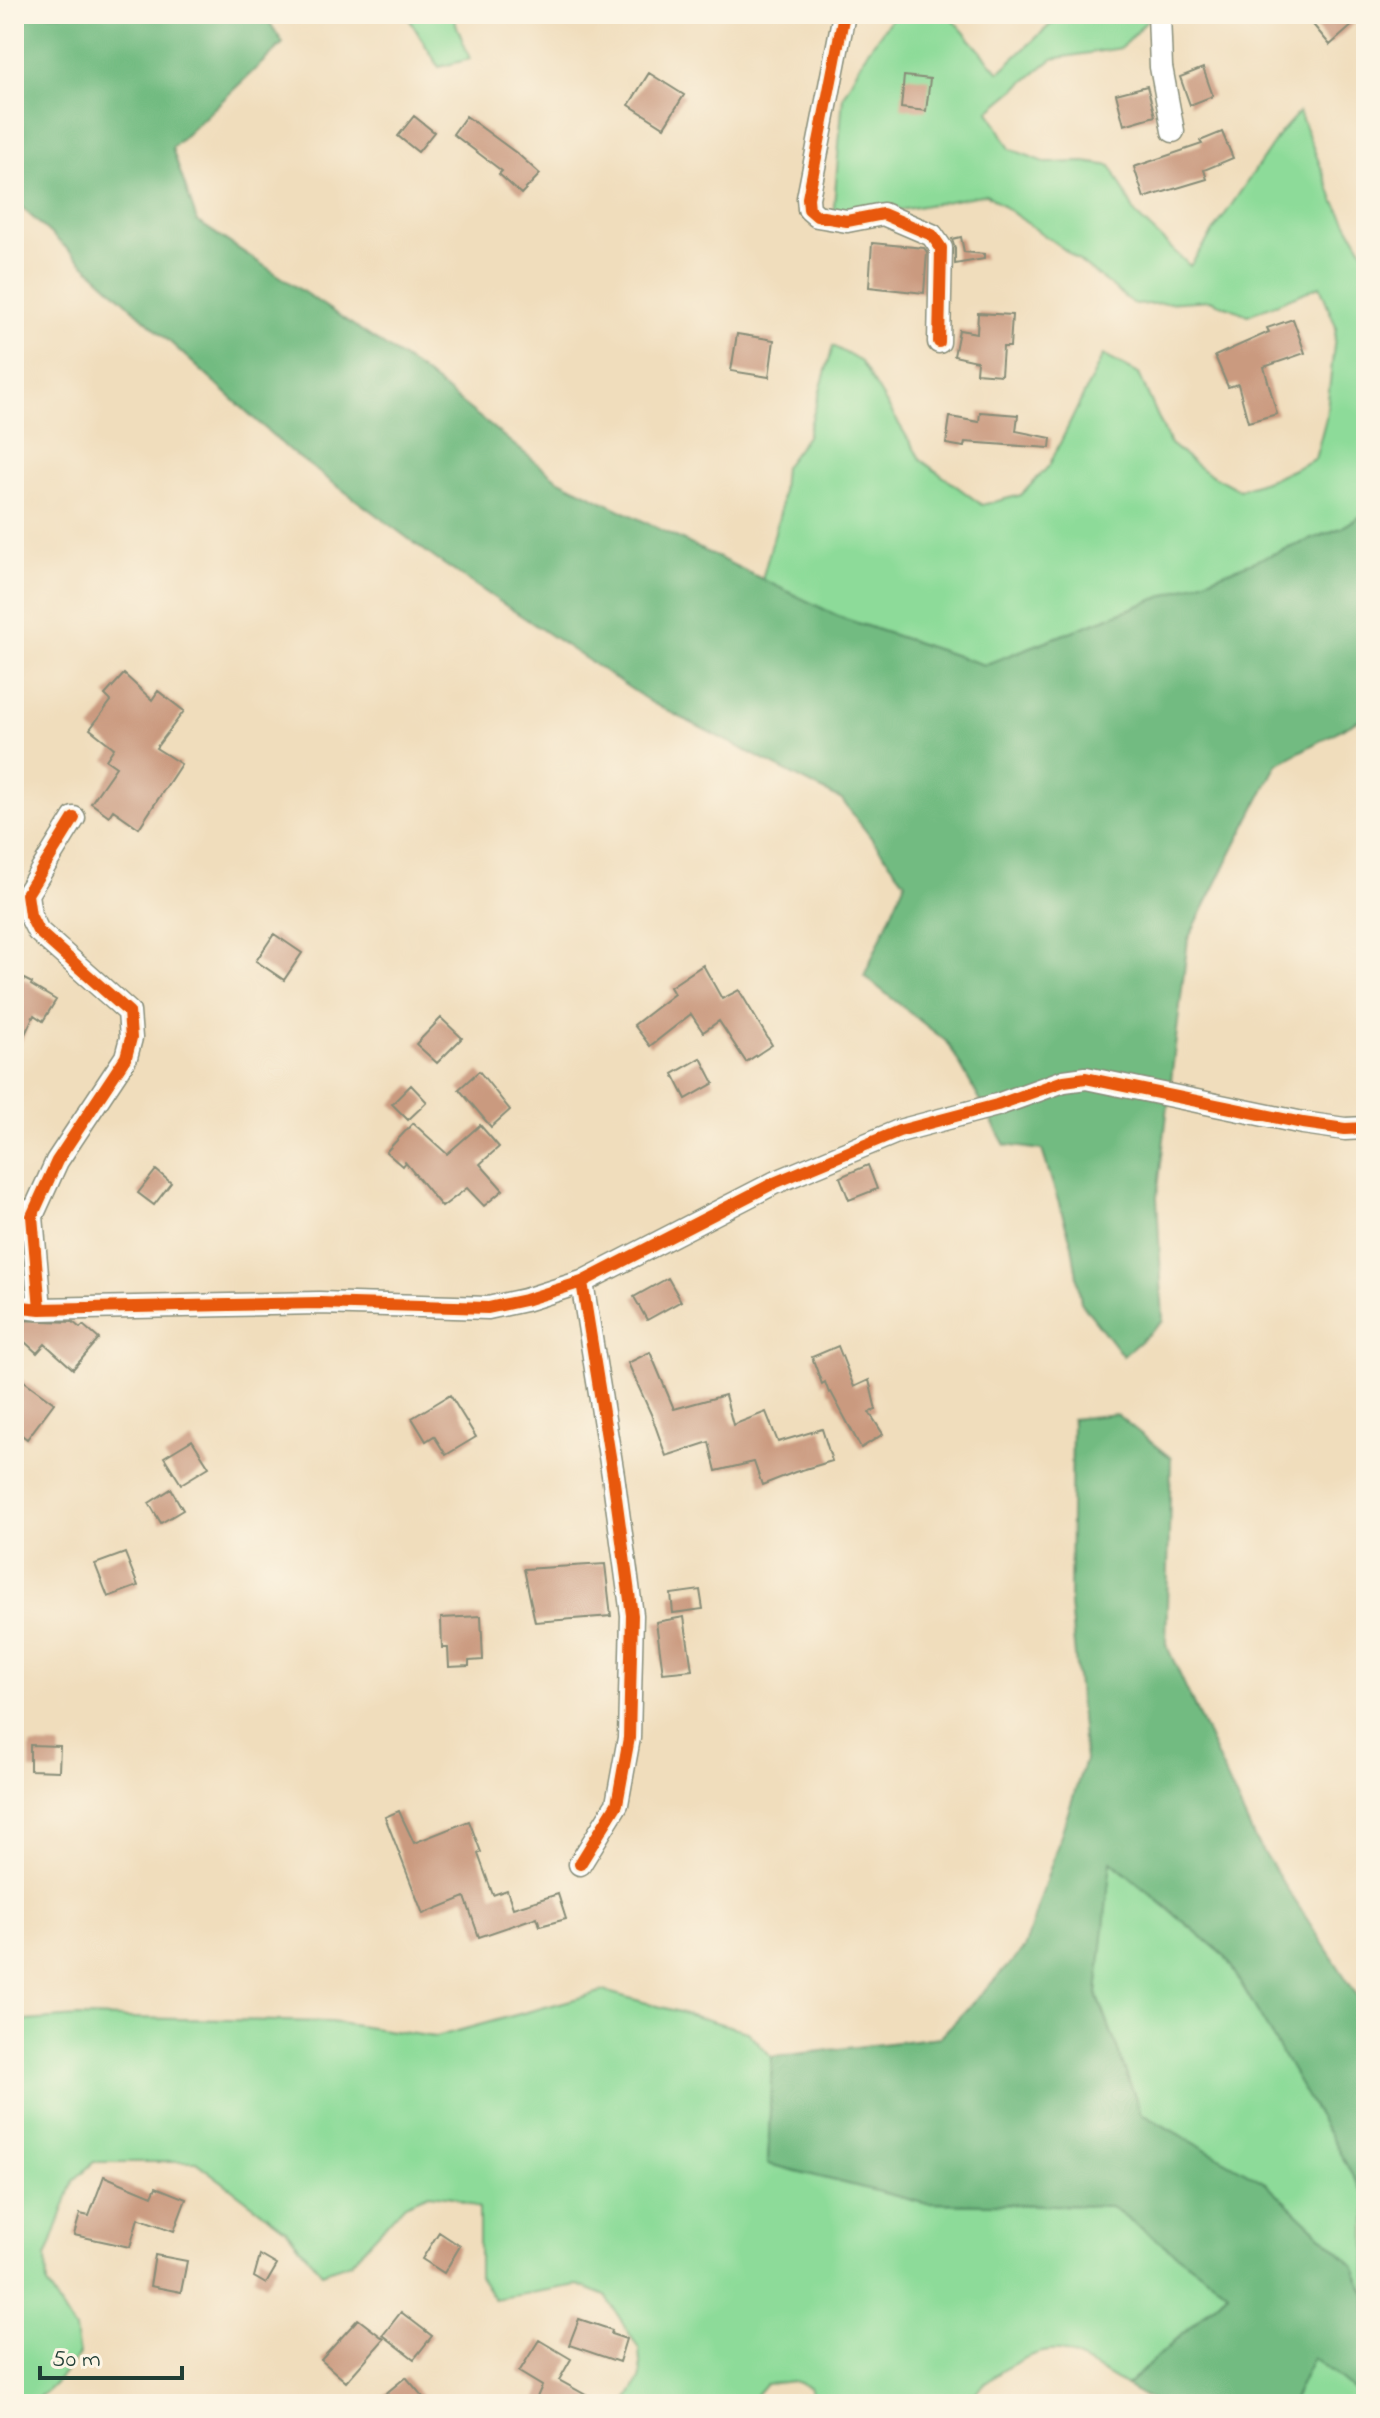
<svg xmlns="http://www.w3.org/2000/svg" width="1380" height="2418" font-family="'Indie Flower',sans-serif">
  <rect width="100%" height="100%" fill="#fcf5e5"/>
  <filter id="ink" filterUnits="userSpaceOnUse"><feTurbulence type="fractalNoise" baseFrequency=".0125" numOctaves="2"/><feDisplacementMap in="SourceGraphic" scale="16" xChannelSelector="R" yChannelSelector="G"/><feConvolveMatrix kernelMatrix="1 2 1 2 8 2 1 2 1" color-interpolation-filters="sRGB"/></filter>
  <filter id="wash" filterUnits="userSpaceOnUse"><feTurbulence type="fractalNoise" baseFrequency=".006" numOctaves="4" result="noise"/><feDisplacementMap in="SourceGraphic" scale="32" xChannelSelector="R" yChannelSelector="G"/><feGaussianBlur stdDeviation="1.8" result="paint"/><feColorMatrix in="noise" values="0 0 0 0 0 0 0 0 0 0 0 0 0 0 0 0 0 1.4 0 .05"/><feComposite in="paint" operator="in"/></filter>
  <g filter="url(#wash)">
    <rect width="100%" height="100%" fill="#f0ddbc"/>
    <path fill="#8ddb99" stroke="#568c66" stroke-width="2" d="M 406,14 L 452,14 L 470,59 L 439,67 Z
      M 900,14 L 948,14 L 999,72 L 1062,14 L 1153,14 L 1121,48 L 1052,59 L 989,111 L 1010,149 L 1047,163 L 1084,162 L 1111,166 L 1136,215 L 1190,266 L 1281,132 L 1299,112 L 1335,202 L 1366,256 L 1366,513 L 1341,528 L 984,665 L 842,618 L 762,580 L 780,513 L 784,467 L 807,436 L 833,346 L 861,362 L 921,460 L 982,505 L 1021,495 L 1049,466 L 1103,355 L 1139,374 L 1170,444 L 1204,471 L 1239,490 L 1279,476 L 1315,459 L 1326,418 L 1336,327 L 1320,286 L 1248,315 L 1210,300 L 1135,305 L 1065,250 L 986,194 L 847,220 L 832,230 L 843,96 L 866,53 L 892,18 Z
      M 1110,1861 L 1225,1956 L 1360,2184 L 1366,2198 L 1366,2295 L 1353,2265 L 1267,2184 L 1141,2113 L 1097,1994 Z
      M 604,1991 L 747,2031 L 772,2057 L 768,2164 L 924,2203 L 1111,2206 L 1228,2292 L 1126,2386 C 1113,2379 1073,2353 1060,2351 C 1029,2347 983,2381 965,2404 L 816,2404 L 809,2387 L 794,2381 L 766,2384 L 749,2404 L 625,2404 L 641,2377 L 639,2349 L 606,2296 L 578,2285 L 494,2299 L 479,2276 L 479,2208 L 454,2197 L 429,2194 L 405,2204 L 350,2263 L 322,2273 L 285,2229 L 196,2162 L 94,2162 L 74,2180 L 46,2258 L 47,2285 L 75,2330 L 79,2355 C 61,2376 44,2404 14,2404 L 14,2022 L 77,2017 L 330,2022 L 435,2037 Z
      M 1313,2356 L 1365,2399 L 1366,2404 L 1291,2404 Z"/>
    <path fill="#72bb81" stroke="#487c5a" stroke-width="2" d="M 14,14 L 264,14 L 283,43 L 172,148 L 197,221 L 419,369 L 557,479 L 842,618 L 984,665 L 1341,528 L 1366,513 L 1366,716 L 1277,764 L 1188,939 L 1157,1197 L 1163,1321 L 1123,1356 L 1081,1302 L 1072,1245 L 1042,1150 L 1005,1145 L 948,1043 L 864,976 L 905,882 L 842,800 L 652,703 L 436,559 L 290,451 L 19,205 L 14,199 Z
      M 1116,1414 L 1171,1458 L 1166,1644 L 1255,1840 L 1366,2009 L 1366,2198 L 1225,1956 L 1111,1861 L 1097,1994 L 1141,2113 L 1267,2184 L 1353,2265 L 1366,2295 L 1366,2403 L 1365,2399 L 1313,2357 L 1291,2404 L 1158,2404 L 1126,2386 L 1228,2292 L 1111,2206 L 924,2203 L 768,2164 L 772,2057 L 940,2037 L 1024,1949 L 1085,1760 L 1070,1605 L 1072,1419 Z"/>
    <g id="blocks">
      <path fill="#ca9a7f" d="M 1318,14 L 1346,14 L 1354,24 L 1330,45 L 1310,21 Z
        M 1203,68 L 1213,96 L 1190,105 L 1180,77 Z
        M 649,73 L 684,95 L 664,127 L 629,105 Z
        M 904,76 L 930,79 L 926,111 L 901,108 Z
        M 1147,86 L 1155,116 L 1124,125 L 1116,94 Z
        M 414,116 L 434,132 L 418,152 L 398,136 Z
        M 466,116 L 519,155 L 540,174 L 521,194 L 499,174 L 502,171 L 453,134 Z
        M 1222,132 L 1233,158 L 1204,170 L 1207,179 L 1144,198 L 1134,167 L 1202,144 L 1200,141 Z
        M 961,237 L 964,252 L 984,254 L 984,259 L 955,264 L 955,248 L 952,239 Z
        M 872,243 L 924,248 L 927,252 L 924,293 L 869,287 Z
        M 978,313 L 1012,315 L 1010,347 L 1003,347 L 1001,375 L 976,373 L 977,361 L 954,356 L 959,330 L 977,333 Z
        M 1293,319 L 1305,353 L 1264,367 L 1277,414 L 1248,422 L 1238,384 L 1228,387 L 1215,356 L 1269,332 L 1267,328 Z
        M 737,334 L 774,340 L 769,377 L 731,371 Z
        M 980,412 L 1018,415 L 1016,431 L 1051,438 L 1050,448 L 965,442 L 964,447 L 946,444 L 950,417 L 979,422 Z
        M 124,674 L 152,700 L 158,691 L 184,711 L 156,748 L 181,764 L 139,828 L 113,810 L 109,816 L 91,803 L 116,767 L 106,760 L 114,748 L 90,729 L 111,701 L 105,695 Z
        M 274,934 L 302,953 L 284,980 L 256,961 Z
        M 703,965 L 722,999 L 739,990 L 772,1045 L 746,1062 L 719,1021 L 703,1032 L 691,1014 L 650,1046 L 634,1025 L 674,994 L 670,987 Z
        M 14,974 L 32,983 L 31,985 L 56,1000 L 43,1021 L 34,1015 L 14,1057 Z
        M 441,1018 L 462,1038 L 437,1063 L 416,1044 Z
        M 701,1058 L 714,1083 L 686,1099 L 673,1074 Z
        M 479,1071 L 510,1110 L 491,1127 L 459,1089 Z
        M 411,1085 L 427,1102 L 408,1120 L 392,1104 Z
        M 413,1123 L 447,1154 L 480,1125 L 499,1147 L 480,1164 L 503,1190 L 484,1206 L 467,1188 L 442,1207 L 405,1162 L 402,1166 L 386,1152 Z
        M 868,1165 L 877,1189 L 849,1200 L 840,1177 Z
        M 156,1170 L 171,1183 L 154,1205 L 138,1193 Z
        M 668,1278 L 681,1301 L 647,1320 L 634,1297 Z
        M 15,1320 L 73,1322 L 80,1328 L 83,1325 L 99,1339 L 73,1369 L 45,1344 L 37,1353 L 14,1332 Z
        M 838,1346 L 854,1387 L 869,1380 L 876,1410 L 869,1412 L 883,1434 L 861,1448 L 831,1392 L 829,1393 L 825,1382 L 822,1384 L 812,1357 Z
        M 650,1352 L 674,1409 L 725,1395 L 733,1425 L 766,1412 L 778,1442 L 822,1429 L 832,1461 L 795,1472 L 762,1485 L 754,1462 L 716,1471 L 709,1442 L 666,1456 L 651,1414 L 628,1363 Z
        M 20,1378 L 54,1403 L 27,1439 L 14,1429 L 14,1386 Z
        M 450,1395 L 476,1437 L 446,1455 L 434,1436 L 426,1441 L 412,1418 Z
        M 192,1440 L 209,1467 L 181,1484 L 164,1457 Z
        M 171,1489 L 183,1510 L 161,1523 L 149,1503 Z
        M 125,1553 L 138,1586 L 108,1597 L 95,1564 Z
        M 605,1564 L 611,1616 L 535,1622 L 524,1569 Z
        M 700,1590 L 703,1609 L 673,1613 L 671,1594 Z
        M 481,1616 L 483,1660 L 469,1661 L 469,1666 L 449,1667 L 448,1648 L 442,1648 L 441,1618 Z
        M 684,1617 L 692,1670 L 663,1673 L 656,1622 Z
        M 30,1745 L 60,1746 L 59,1771 L 30,1770 Z
        M 399,1811 L 414,1843 L 469,1821 L 481,1852 L 478,1854 L 493,1895 L 507,1890 L 513,1908 L 558,1894 L 566,1919 L 540,1926 L 537,1917 L 479,1937 L 465,1897 L 423,1914 L 385,1817 Z
        M 104,2176 L 152,2196 L 156,2187 L 186,2199 L 174,2231 L 138,2218 L 130,2247 L 74,2235 L 80,2214 L 89,2216 Z
        M 439,2232 L 460,2246 L 444,2273 L 422,2259 Z
        M 155,2255 L 187,2261 L 181,2292 L 150,2286 Z
        M 260,2255 L 277,2265 L 266,2284 L 254,2277 Z
        M 401,2312 L 432,2336 L 414,2359 L 383,2335 Z
        M 358,2319 L 384,2339 L 346,2382 L 321,2360 Z
        M 579,2319 L 612,2330 L 611,2334 L 626,2339 L 619,2362 L 569,2345 Z
        M 539,2340 L 571,2359 L 559,2380 L 602,2404 L 534,2404 L 542,2386 L 519,2372 Z
        M 406,2377 L 429,2404 L 373,2404 Z"/>
    </g>
  </g>
  <g filter="url(#ink)">
    <use href="#blocks" fill-opacity="0" stroke="#888d78" stroke-width="2"/>
    <g fill="none" stroke-linecap="round" stroke-linejoin="round">
      <g stroke="#888d78" stroke-width="25">
        <path id="street" d="M 844,14 L 808,198 L 809,209 L 817,216 L 847,221 L 883,214 L 932,235 L 941,248 L 939,342
          M 1159,14 L 1161,67 L 1173,131
          M 14,1206 L 32,1216
          M 14,1306 L 40,1309 L 319,1303 L 488,1308 L 525,1300 L 582,1282 L 774,1183 L 899,1131 L 997,1105 L 1064,1081 L 1086,1078 L 1303,1123 L 1345,1129 L 1366,1128
          M 40,1309 L 32,1216 L 57,1161 L 126,1057 L 131,1038 L 129,1012 L 38,931 L 30,915 L 27,894 L 74,818
          M 580,1864 L 617,1804 L 629,1738 L 632,1615 L 613,1475 L 582,1282"/>
      </g>
      <use href="#street" stroke="#fff" stroke-width="22"/>
      <g stroke="#fcf5e5" stroke-width="17">
        <path id="cycleway" d="M 844,14 L 808,198 L 809,209 L 817,216 L 847,221 L 883,214 L 932,235 L 941,248 L 939,342
          M 14,1306 L 40,1309 L 319,1303 L 488,1308 L 525,1300 L 582,1282 L 774,1183 L 899,1131 L 997,1105 L 1064,1081 L 1086,1078 L 1303,1123 L 1345,1129 L 1366,1128
          M 40,1309 L 32,1216 L 57,1161 L 126,1057 L 131,1038 L 129,1012 L 38,931 L 30,915 L 27,894 L 74,818
          M 580,1864 L 617,1804 L 629,1738 L 632,1615 L 613,1475 L 582,1282"/>
      </g>
      <use href="#cycleway" stroke="#e8590c" stroke-width="12"/>
    </g>
  </g>
  <rect width="1380" height="2418" fill="none" stroke="#fcf5e5" stroke-width="48"/>
  <path d="M40 2366v12h142v-12" fill="none" stroke="#1f3d34" stroke-width="4"/>
  <text x="52" y="2366" font-size="24" fill="#1f3d34" stroke="#fcf5e5" stroke-width="6" paint-order="stroke">50 m</text>
</svg>
